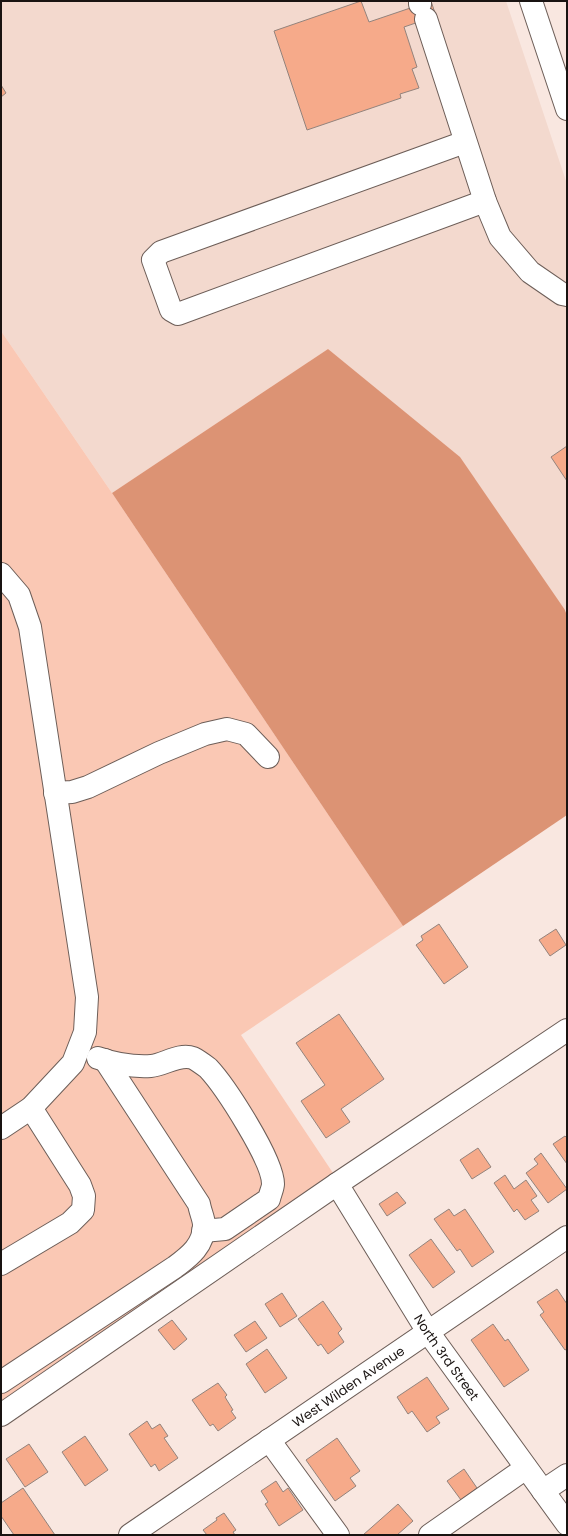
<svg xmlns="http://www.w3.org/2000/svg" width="568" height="1536" font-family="Poppins,sans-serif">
  <rect width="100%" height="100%" fill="#f9e7e0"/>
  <path fill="#f3d9ce" d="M 1,1 L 506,1 L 567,184 L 567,609 L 565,610 L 328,349 L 112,493 L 1,331 Z"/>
  <path fill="#fac8b4" d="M 1,331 L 112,493 L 403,926 L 241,1035 L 333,1173 L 1,1401 Z"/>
  <path fill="#dc9374" d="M 328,349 L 460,457 L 565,610 L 567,616 L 567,815 L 403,926 L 112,493 Z"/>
  <path fill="#f6aa8a" stroke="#93837c" d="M 361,1 L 369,22 L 431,1 L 436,16 L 404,27 L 417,67 L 412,69 L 419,88 L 400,94 L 401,98 L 307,130 L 274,31 Z
    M 1,85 L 6,93 L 1,97 Z
    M 567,446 L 567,481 L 551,457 Z
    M 439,924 L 468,967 L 444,984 L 416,945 L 423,940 L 421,936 Z
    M 556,929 L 566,945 L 550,956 L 539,940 Z
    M 339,1014 L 384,1079 L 341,1109 L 350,1122 L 326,1138 L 301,1101 L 325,1085 L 296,1043 Z
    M 565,1136 L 567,1138 L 567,1164 L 553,1144 Z
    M 478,1148 L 491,1167 L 472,1179 L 460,1160 Z
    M 541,1153 L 567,1189 L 548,1203 L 526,1173 L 538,1164 L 534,1159 Z
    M 505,1175 L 514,1189 L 526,1180 L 537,1196 L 531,1200 L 539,1211 L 525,1220 L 517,1209 L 514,1212 L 494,1183 Z
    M 397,1192 L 406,1203 L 387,1216 L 379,1204 Z
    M 449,1209 L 454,1216 L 465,1209 L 494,1252 L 472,1267 L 460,1249 L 457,1251 L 434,1219 Z
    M 431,1239 L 455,1272 L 433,1288 L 409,1255 Z
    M 557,1289 L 567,1304 L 567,1349 L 565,1350 L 540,1315 L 544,1312 L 537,1302 Z
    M 282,1293 L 297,1316 L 280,1327 L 265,1304 Z
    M 323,1301 L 342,1329 L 338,1333 L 344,1342 L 328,1354 L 321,1344 L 318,1346 L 298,1319 Z
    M 172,1320 L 187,1339 L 174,1350 L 158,1330 Z
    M 255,1321 L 267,1338 L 246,1352 L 234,1335 Z
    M 493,1324 L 505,1341 L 508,1339 L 529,1370 L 504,1387 L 471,1340 Z
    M 267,1349 L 287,1378 L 265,1393 L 246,1364 Z
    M 427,1377 L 449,1409 L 436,1417 L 440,1423 L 427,1432 L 412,1411 L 408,1414 L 397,1397 Z
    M 218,1383 L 227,1395 L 225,1397 L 233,1410 L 231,1411 L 236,1418 L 218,1431 L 213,1424 L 210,1426 L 192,1400 Z
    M 147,1421 L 152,1429 L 160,1424 L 168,1436 L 164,1438 L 178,1458 L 159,1471 L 155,1464 L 151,1467 L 129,1434 Z
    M 85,1436 L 108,1470 L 85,1486 L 62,1452 Z
    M 337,1438 L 360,1471 L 350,1478 L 356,1486 L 335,1501 L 306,1460 Z
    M 29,1444 L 48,1472 L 25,1487 L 6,1459 Z
    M 464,1469 L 477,1488 L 461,1500 L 447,1481 Z
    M 276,1481 L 283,1492 L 288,1488 L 303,1510 L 279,1526 L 265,1504 L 268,1502 L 261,1491 Z
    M 23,1488 L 55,1535 L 14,1535 L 1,1516 L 1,1503 Z
    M 398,1504 L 413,1521 L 397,1535 L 363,1535 Z
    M 224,1513 L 236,1530 L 233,1532 L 235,1535 L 207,1535 L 203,1530 L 217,1520 L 216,1518 Z"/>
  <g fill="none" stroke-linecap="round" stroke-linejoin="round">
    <g stroke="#6d5e58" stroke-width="24">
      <g id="minor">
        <path d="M 420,1 L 420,4"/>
        <path d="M 426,19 L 485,201 L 500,237 L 530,272 L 562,294 L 567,295"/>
        <path d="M 465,142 L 161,252 L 153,260 L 171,310 L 178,314 L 485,201"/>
        <path d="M 1,574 L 19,595 L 30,627 L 87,997 L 85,1032 L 73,1063 L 31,1108 L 1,1128"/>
        <path d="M 55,793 L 72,792 L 88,787 L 159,753 L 205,734 L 227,729 L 246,734 L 268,757"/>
        <path d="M 98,1058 C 115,1064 133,1067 151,1066 C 164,1065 179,1053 193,1058 C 197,1060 204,1065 208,1068 C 225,1086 273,1160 273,1184 C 273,1188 270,1194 269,1199 L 225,1229 L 203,1231"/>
        <path id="s1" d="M 337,1184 L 428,1332 L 567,1524"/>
        <path d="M 1,1264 L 70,1223 L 83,1210 L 84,1196 L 80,1185 L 31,1108"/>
        <path d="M 1,1382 L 175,1267 C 190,1256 204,1245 204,1225 C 204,1219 200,1211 199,1204 L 105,1060"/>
        <path d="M 1,1415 L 337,1184 L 567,1030"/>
        <path d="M 269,1440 L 338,1535"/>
        <path d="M 543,1491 L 567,1475"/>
        <path id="s2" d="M 130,1535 L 567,1237"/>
        <path d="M 430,1535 L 526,1468"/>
      </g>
    </g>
    <g stroke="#6d5e58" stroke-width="24">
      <path id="major" d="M 531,1 L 567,109"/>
    </g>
    <use href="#minor" stroke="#fff" stroke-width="22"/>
    <use href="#major" stroke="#fff" stroke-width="22"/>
  </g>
  <g text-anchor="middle" stroke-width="4" stroke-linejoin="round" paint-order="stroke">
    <g font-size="13" fill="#191311" stroke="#fff7f4">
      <text dy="5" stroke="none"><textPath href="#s1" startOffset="205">North 3rd Street</textPath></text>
      <text dy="5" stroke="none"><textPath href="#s2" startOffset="264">West Wilden Avenue</textPath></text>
    </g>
  </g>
  <rect width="568" height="1536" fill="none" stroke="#191311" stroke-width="4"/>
</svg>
